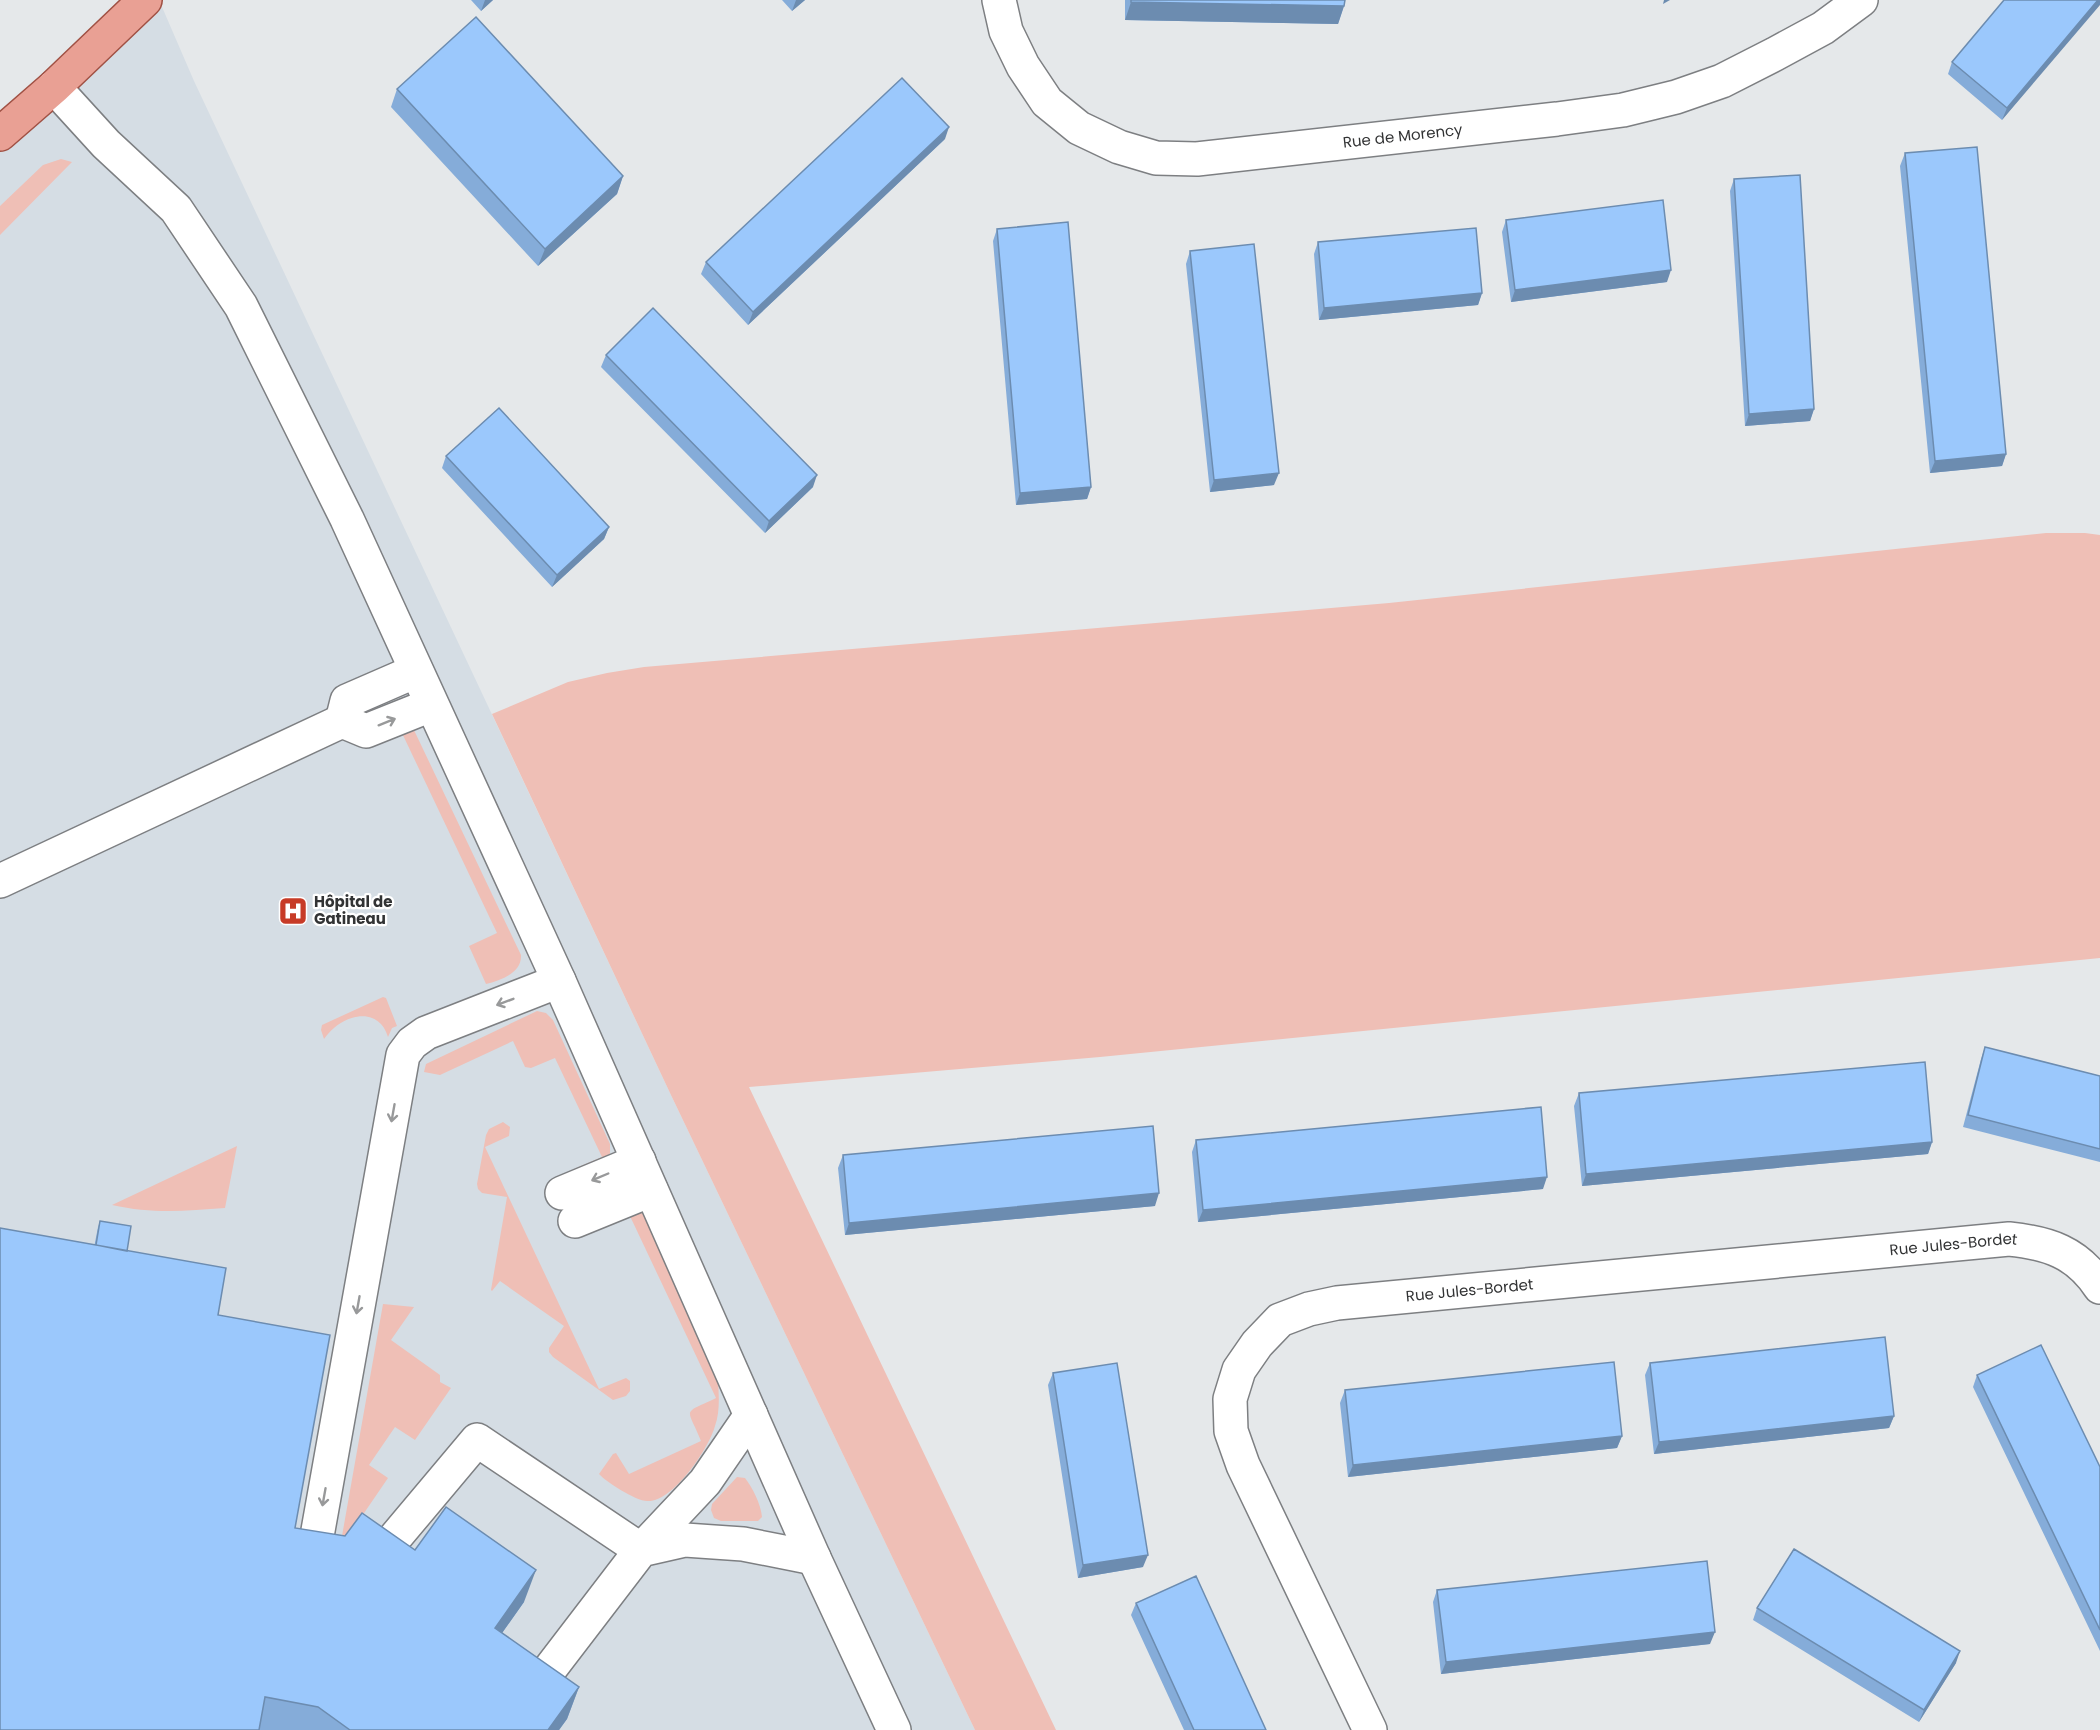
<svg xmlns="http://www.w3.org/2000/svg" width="2100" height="1730" font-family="Poppins,sans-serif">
  <rect width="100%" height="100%" fill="#e5e8ea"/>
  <path fill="#d5dde4" d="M 159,0 L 194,81 L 670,1093 L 975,1730 L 0,1730 L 0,142 Z"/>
  <path fill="#efbfb6" d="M 61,159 L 72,162 L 0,235 L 0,206 L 43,165 Z
    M 2046,533 L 2085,533 L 2100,535 L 2100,958 L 1100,1057 L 749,1087 L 1056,1730 L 975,1730 L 670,1093 L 492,714 L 568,682 L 607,673 L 644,667 L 1389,603 Z
    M 413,728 L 521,955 C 522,973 501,980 486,984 L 469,946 L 497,933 L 401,731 Z
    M 383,997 L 386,998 L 397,1026 L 392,1028 L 388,1037 C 380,1010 353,1012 334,1028 C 330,1031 327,1035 324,1039 L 321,1030 L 322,1025 Z
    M 537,1011 L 546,1013 L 553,1020 L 610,1144 L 610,1153 L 607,1160 L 575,1173 L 574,1169 L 602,1157 L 555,1058 L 531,1068 L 525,1067 L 513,1041 L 440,1075 L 424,1072 L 426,1064 Z
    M 503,1122 L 510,1127 L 509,1136 L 485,1147 L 599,1389 L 626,1378 L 630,1381 L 630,1391 L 626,1396 L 613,1400 L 553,1357 L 549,1352 L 549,1348 L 564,1326 L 500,1281 L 492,1291 L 491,1290 L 507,1197 L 482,1193 L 478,1189 L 477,1184 L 486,1135 L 489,1129 Z
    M 237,1146 L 225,1208 C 185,1211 152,1214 112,1205 Z
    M 638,1210 L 647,1218 L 718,1381 C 719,1396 720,1412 715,1426 C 709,1448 673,1503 647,1501 C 636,1501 606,1482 599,1474 L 613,1454 L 616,1453 L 629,1474 L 701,1441 C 687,1406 681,1415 716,1398 L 629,1214 Z
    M 383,1304 L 414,1307 L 391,1340 L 440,1375 L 440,1382 L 451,1388 L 415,1440 L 395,1427 L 369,1465 L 388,1478 L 347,1538 L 342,1536 Z
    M 737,1477 L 745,1478 C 752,1487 761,1504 762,1517 L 758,1521 L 721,1521 L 714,1518 L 711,1510 L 712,1504 Z"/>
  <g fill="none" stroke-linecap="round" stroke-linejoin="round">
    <g stroke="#7d7f82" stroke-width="36">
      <g id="minor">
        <path id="s1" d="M 999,0 L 1006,31 L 1023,66 L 1047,102 L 1079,128 L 1119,147 L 1156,158 L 1197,159 L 1557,119 L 1623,110 L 1676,97 L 1722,81 L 1775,54 L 1823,28 L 1861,0"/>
        <path d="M 54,87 L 106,144 L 176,209 L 241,306 L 347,519 L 559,981 L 814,1558 L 894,1730"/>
        <path d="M 342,721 L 347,701 L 416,671"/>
        <path d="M 0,881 L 342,721 L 366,731 L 431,705"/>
        <path d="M 562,1193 L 639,1161"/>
        <path d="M 575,1221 L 651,1190"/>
        <path d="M 388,1546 L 477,1440 L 641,1550 L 705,1482 L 751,1415"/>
        <path d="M 312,1564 L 403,1055 L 412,1043 L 426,1033 L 559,981"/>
        <path d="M 543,1678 L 641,1550 L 685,1540 L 743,1544 L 814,1558"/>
        <path id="s2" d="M 1370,1730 L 1243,1465 L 1231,1431 L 1230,1399 L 1239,1370 L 1257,1344 L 1280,1320 L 1309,1309 L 1337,1303 L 2009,1239 C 2048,1243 2077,1252 2100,1287"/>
      </g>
    </g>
    <g stroke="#a05144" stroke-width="36">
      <path id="major" d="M 0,134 L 54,87 L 145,0"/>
    </g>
    <use href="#minor" stroke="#fff" stroke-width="33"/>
    <use href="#major" stroke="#e9a094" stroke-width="33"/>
  </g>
  <path fill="#85acd9" d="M 471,0 L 493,0 L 481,11 Z
    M 782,0 L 805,0 L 792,11 Z
    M 1125,0 L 1345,0 L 1344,6 L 1338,24 L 1125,20 Z
    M 2100,0 L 2002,120 L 1948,74 L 1952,62 Z
    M 397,89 L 623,176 L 617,194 L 538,266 L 391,107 Z
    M 945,139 L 748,325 L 701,274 L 706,262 Z
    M 1905,153 L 2006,454 L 2002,466 L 1930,473 L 1900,166 Z
    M 1734,179 L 1814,409 L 1810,421 L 1745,426 L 1730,191 Z
    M 1506,220 L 1667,282 L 1511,302 L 1502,232 Z
    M 997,229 L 1091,487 L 1087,499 L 1016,505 L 993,241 Z
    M 1318,242 L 1482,293 L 1478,305 L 1319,320 L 1314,254 Z
    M 1190,251 L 1274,485 L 1210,492 L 1186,264 Z
    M 606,355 L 813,487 L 765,533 L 601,367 Z
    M 446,456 L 609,527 L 604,539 L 552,587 L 442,468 Z
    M 1985,1047 L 2100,1076 L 2100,1162 L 1963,1127 L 1981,1059 Z
    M 1579,1093 L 1932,1142 L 1928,1154 L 1582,1186 L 1574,1106 Z
    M 1196,1140 L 1543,1189 L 1198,1222 L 1192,1152 Z
    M 843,1155 L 1155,1206 L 845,1235 L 838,1168 Z
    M 100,1221 L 127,1251 L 218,1315 L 295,1528 L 415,1550 L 524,1602 L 502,1633 L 579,1687 L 567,1719 L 559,1730 L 0,1730 L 98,1227 Z
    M 1650,1363 L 1894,1416 L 1889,1428 L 1654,1454 L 1645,1375 Z
    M 1053,1373 L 1143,1567 L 1078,1578 L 1048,1385 Z
    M 1977,1375 L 2100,1467 L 2100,1651 L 1973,1387 Z
    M 1345,1390 L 1622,1436 L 1617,1448 L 1348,1477 L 1340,1403 Z
    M 1437,1590 L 1710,1644 L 1441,1674 L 1433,1602 Z
    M 1136,1603 L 1266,1730 L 1184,1730 L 1131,1615 Z
    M 1757,1608 L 1956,1663 L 1919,1722 L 1753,1620 Z"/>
  <path fill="#6c8cb0" d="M 485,0 L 493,0 L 481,11 Z
    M 796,0 L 805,0 L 792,11 Z
    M 1664,0 L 1670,0 L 1663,4 Z
    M 2098,0 L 2100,0 L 2100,5 L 2002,120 L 2007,108 Z
    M 1131,2 L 1344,6 L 1338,24 L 1125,20 Z
    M 949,127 L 945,139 L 748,325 L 753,312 Z
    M 623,176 L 617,194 L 538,266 L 545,249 Z
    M 1671,270 L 1667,282 L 1511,302 L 1515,290 Z
    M 1482,293 L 1478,305 L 1319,320 L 1324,308 Z
    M 1814,409 L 1810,421 L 1745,426 L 1749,414 Z
    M 2006,454 L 2002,466 L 1930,473 L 1935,461 Z
    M 1279,473 L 1274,485 L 1210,492 L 1214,480 Z
    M 817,475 L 813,487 L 765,533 L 769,521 Z
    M 1091,487 L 1087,499 L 1016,505 L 1020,493 Z
    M 609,527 L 604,539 L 552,587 L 557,575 Z
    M 1932,1142 L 1928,1154 L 1582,1186 L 1586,1174 Z
    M 1547,1177 L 1543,1189 L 1198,1222 L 1203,1210 Z
    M 1159,1193 L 1155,1206 L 845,1235 L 849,1223 Z
    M 1894,1416 L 1889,1428 L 1654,1454 L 1659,1442 Z
    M 1622,1436 L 1617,1448 L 1348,1477 L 1353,1465 Z
    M 1148,1555 L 1143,1567 L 1078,1578 L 1083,1565 Z
    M 536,1570 L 524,1602 L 483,1660 L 495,1628 Z
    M 1715,1632 L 1710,1644 L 1441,1674 L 1446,1662 Z
    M 1960,1651 L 1956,1663 L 1919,1722 L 1924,1710 Z
    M 579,1687 L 567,1719 L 559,1730 L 548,1730 Z"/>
  <path fill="#9bc8fc" stroke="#6c8cb0" stroke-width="1.5" d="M 1131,0 L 1345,0 L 1344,6 L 1131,2 Z
    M 2004,0 L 2098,0 L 2007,108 L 1952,62 Z
    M 476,17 L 623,176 L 545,249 L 397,89 Z
    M 902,78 L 949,127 L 753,312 L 706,262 Z
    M 1977,147 L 2006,454 L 1935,461 L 1905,153 Z
    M 1800,175 L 1814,409 L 1749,414 L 1734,179 Z
    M 1663,200 L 1671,270 L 1515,290 L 1506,220 Z
    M 1068,222 L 1091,487 L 1020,493 L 997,229 Z
    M 1476,228 L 1482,293 L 1324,308 L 1318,242 Z
    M 1254,244 L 1279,473 L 1214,480 L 1190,251 Z
    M 653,308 L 817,475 L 769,521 L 606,355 Z
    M 499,408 L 609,527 L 557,575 L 446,456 Z
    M 1985,1047 L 2100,1076 L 2100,1149 L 1968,1115 Z
    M 1925,1062 L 1932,1142 L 1586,1174 L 1579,1093 Z
    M 1541,1107 L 1547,1177 L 1203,1210 L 1196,1140 Z
    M 1153,1126 L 1159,1193 L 849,1223 L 843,1155 Z
    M 100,1221 L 131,1226 L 127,1251 L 96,1245 Z
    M 0,1228 L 226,1268 L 218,1315 L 330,1335 L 295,1528 L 345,1536 L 362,1513 L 415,1550 L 446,1507 L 536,1570 L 495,1628 L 579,1687 L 548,1730 L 350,1730 L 318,1707 L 265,1697 L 259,1730 L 0,1730 Z
    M 1885,1337 L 1894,1416 L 1659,1442 L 1650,1363 Z
    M 2041,1345 L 2100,1467 L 2100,1630 L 1977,1375 Z
    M 1614,1362 L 1622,1436 L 1353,1465 L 1345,1390 Z
    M 1117,1363 L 1148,1555 L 1083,1565 L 1053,1373 Z
    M 1794,1549 L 1960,1651 L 1924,1710 L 1757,1608 Z
    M 1707,1561 L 1715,1632 L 1446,1662 L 1437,1590 Z
    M 1196,1576 L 1266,1730 L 1194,1730 L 1136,1603 Z"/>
  <defs><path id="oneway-shaft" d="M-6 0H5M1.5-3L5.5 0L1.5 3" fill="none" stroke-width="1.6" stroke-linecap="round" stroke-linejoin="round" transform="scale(1.5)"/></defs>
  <g stroke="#98999a">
    <use href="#oneway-shaft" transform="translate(387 722) rotate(-22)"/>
    <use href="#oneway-shaft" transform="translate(505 1002) rotate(159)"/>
    <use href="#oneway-shaft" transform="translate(393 1113) rotate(100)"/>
    <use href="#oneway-shaft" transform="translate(600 1177) rotate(157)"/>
    <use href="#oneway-shaft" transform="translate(358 1305) rotate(100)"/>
    <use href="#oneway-shaft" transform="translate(324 1497) rotate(100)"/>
  </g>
  <defs>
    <g id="hospital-square" transform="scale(1.5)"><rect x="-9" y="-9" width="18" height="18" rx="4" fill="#c73b27" stroke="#fff"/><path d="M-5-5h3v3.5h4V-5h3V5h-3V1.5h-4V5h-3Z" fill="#fff"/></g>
  </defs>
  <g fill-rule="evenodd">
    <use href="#hospital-square" x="293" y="911"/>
  </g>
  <g text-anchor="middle" stroke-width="4.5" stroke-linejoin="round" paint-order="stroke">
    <g font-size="15" fill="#323334" stroke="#fff">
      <text dy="5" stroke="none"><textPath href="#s1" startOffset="486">Rue de Morency</textPath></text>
      <text dy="5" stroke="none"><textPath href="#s2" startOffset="1136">Rue Jules-Bordet</textPath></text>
      <text dy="5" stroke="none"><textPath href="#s2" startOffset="650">Rue Jules-Bordet</textPath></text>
    </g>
    <g font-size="15" font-weight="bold" fill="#323334" stroke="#fff" text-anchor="start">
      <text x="314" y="907">Hôpital de<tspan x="314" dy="17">Gatineau</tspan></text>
    </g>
  </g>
</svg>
